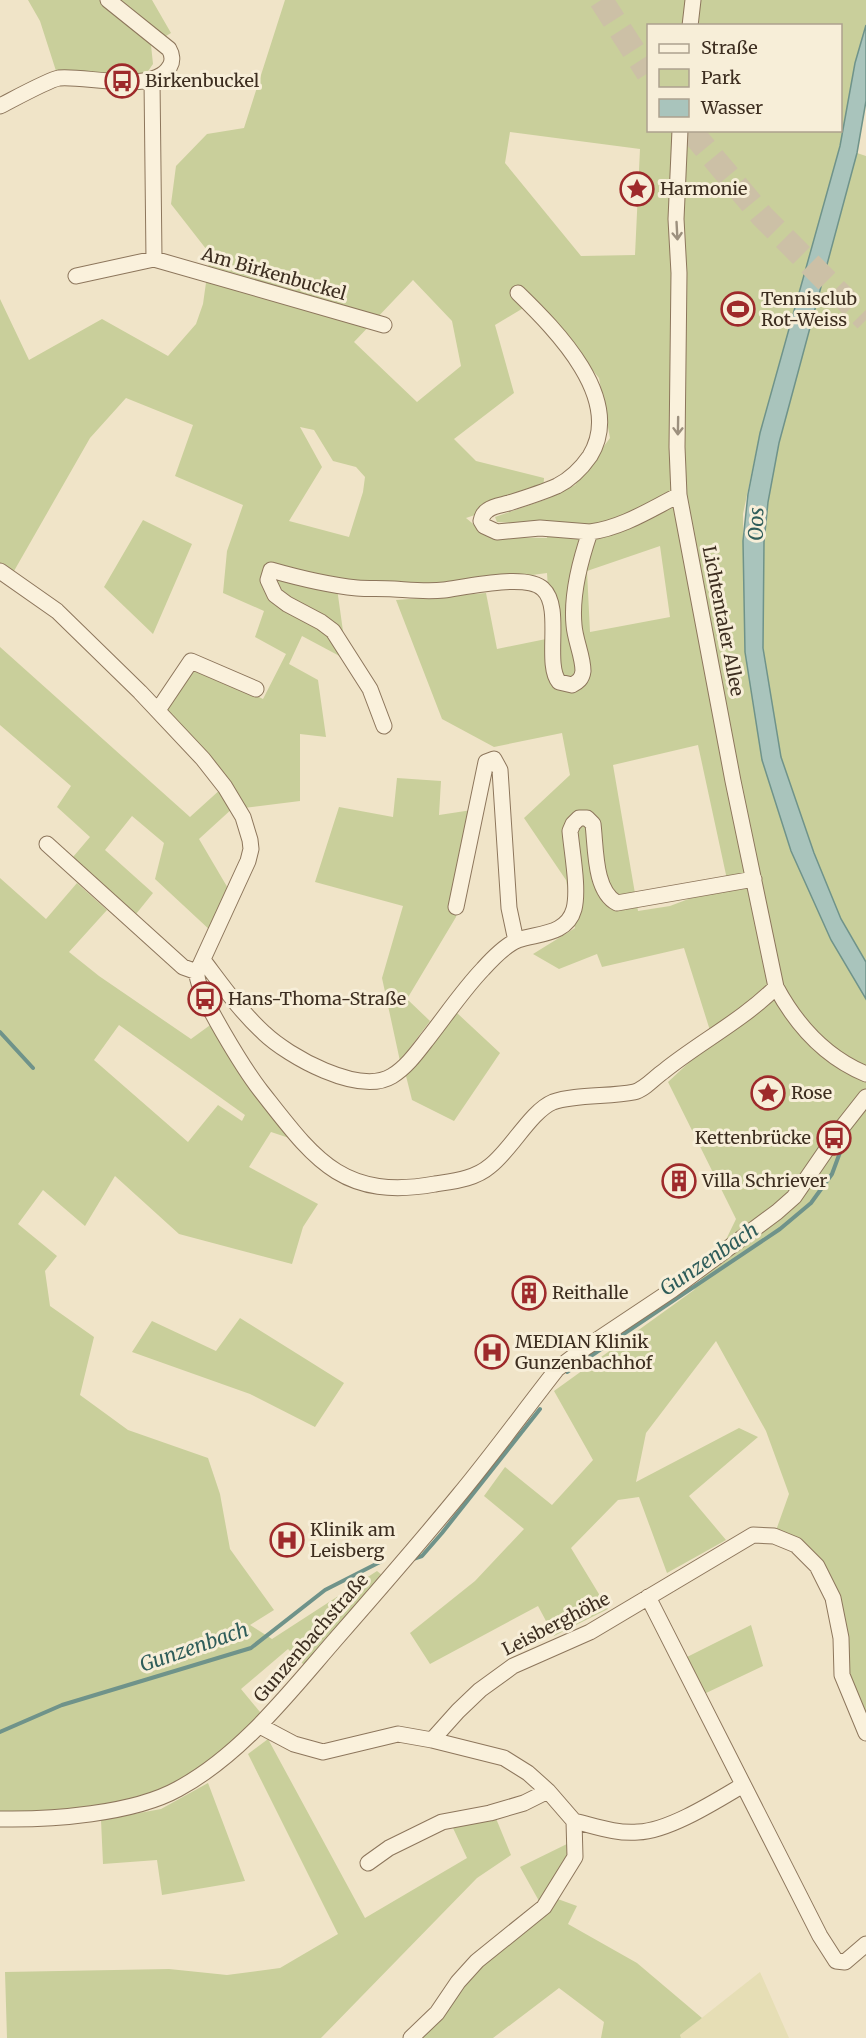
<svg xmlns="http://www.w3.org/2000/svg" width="866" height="2038" font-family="Merriweather,serif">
  <rect width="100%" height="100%" fill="#f0e4c8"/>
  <path fill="#e6deb5" d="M 760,1972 L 789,2038 L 681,2038 L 680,2035 Z"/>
  <path fill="#c9cf9b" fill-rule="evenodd" d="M 28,0 L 152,0 L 171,33 L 151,45 L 153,64 L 144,77 L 57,74 L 40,21 Z
    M 285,0 L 866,0 L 866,25 L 855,63 L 840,146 L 760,433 L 743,514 L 745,652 L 762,760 L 831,940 L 866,999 L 866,1733 L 842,1675 L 841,1638 L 817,1566 L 774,1536 L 789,1494 L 766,1431 L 716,1341 L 646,1433 L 636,1482 L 739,1428 L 758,1437 L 689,1496 L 726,1540 L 667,1573 L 639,1497 L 618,1500 L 571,1548 L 608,1609 L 554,1636 L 538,1606 L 430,1664 L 410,1633 L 475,1581 L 524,1529 L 484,1496 L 505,1467 L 552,1505 L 593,1460 L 554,1391 L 694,1290 L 720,1252 L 736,1219 L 668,1082 L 713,1040 L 684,948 L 602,967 L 597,954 L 559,969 L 533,954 L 575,928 L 566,880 L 524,818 L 570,775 L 562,733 L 494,747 L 442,719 L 396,600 L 486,593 L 497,649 L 551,638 L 547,573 L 435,588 L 336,581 L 347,660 L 302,636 L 289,664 L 318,680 L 326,737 L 300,734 L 300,801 L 244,808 L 162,709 L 192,663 L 263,699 L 286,654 L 255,637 L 264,611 L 223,593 L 227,551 L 243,505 L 175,476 L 193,425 L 126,398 L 90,438 L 10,578 L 0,571 L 0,299 L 29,360 L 102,319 L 168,356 L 196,324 L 203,304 L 210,254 L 171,204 L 176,166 L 207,134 L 244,128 ZM 648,26 L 840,26 L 840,130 L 648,130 ZM 510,132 L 640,149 L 635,255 L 581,256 L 505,163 ZM 413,280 L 452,321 L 461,366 L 417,402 L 354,342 ZM 535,301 L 599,378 L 610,438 L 575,485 L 547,499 L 495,517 L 497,522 L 546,525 L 547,538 L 489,537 L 466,518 L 543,492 L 544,478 L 476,461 L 454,439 L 514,393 L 495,325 ZM 300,427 L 314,430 L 333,461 L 356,467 L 365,477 L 363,492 L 349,537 L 289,521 L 322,467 ZM 660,546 L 670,617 L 590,632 L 587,571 ZM 698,745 L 728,884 L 670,906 L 638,911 L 613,765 Z
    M 857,153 L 866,156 L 866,962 L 841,919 L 814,853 L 781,757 L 763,648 L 764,542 L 768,502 L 779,443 Z
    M 143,520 L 192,544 L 153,634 L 104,587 Z
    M 0,647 L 190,817 L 222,788 L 234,807 L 199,839 L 229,890 L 212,932 L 155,879 L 164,843 L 132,816 L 105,850 L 153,893 L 136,914 L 73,857 L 90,837 L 57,807 L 71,786 L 0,725 Z
    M 397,778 L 441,781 L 439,815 L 472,810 L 456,917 L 407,999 L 430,1021 L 400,1061 L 382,978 L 403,906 L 315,882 L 339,807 L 393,817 Z
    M 0,878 L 46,919 L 77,883 L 107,910 L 69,952 L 99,976 L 191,1039 L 213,1023 L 295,1140 L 271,1132 L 249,1167 L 318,1204 L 303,1227 L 292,1264 L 179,1234 L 115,1176 L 85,1226 L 43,1190 L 18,1224 L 57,1256 L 45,1271 L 50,1306 L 94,1337 L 80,1395 L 128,1430 L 208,1458 L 220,1494 L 230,1549 L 274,1610 L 250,1625 L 272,1639 L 377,1571 L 388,1580 L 309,1670 L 288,1649 L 241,1689 L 260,1712 L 252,1733 L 147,1801 L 0,1819 ZM 119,1025 L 245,1115 L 242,1121 L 218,1105 L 188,1142 L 94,1060 Z
    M 457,1013 L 500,1053 L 454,1121 L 412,1100 L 406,1076 Z
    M 240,1318 L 344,1383 L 315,1427 L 250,1394 L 132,1352 L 152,1321 L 216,1351 Z
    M 751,1625 L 763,1666 L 704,1694 L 685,1658 Z
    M 268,1739 L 365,1918 L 467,1858 L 453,1828 L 495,1816 L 511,1855 L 477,1878 L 321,2038 L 7,2038 L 5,1972 L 169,1969 L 227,1975 L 280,1968 L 338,1934 L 248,1754 Z
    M 208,1783 L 245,1881 L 162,1895 L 157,1860 L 103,1864 L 101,1820 L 161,1809 Z
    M 569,1843 L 570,1856 L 539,1901 L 520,1867 Z
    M 555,1898 L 577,1906 L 568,1924 L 637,1963 L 702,2018 L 680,2035 L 681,2038 L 601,2038 L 604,2022 L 559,1988 L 493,2038 L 413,2038 L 477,1961 Z"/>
  <path fill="#a9c4bc" stroke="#6f938a" stroke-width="1.5" d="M 866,25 L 866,101 L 857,153 L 779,443 L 768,502 L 764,542 L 763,648 L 781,757 L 814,853 L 841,919 L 866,962 L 866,999 L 831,940 L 791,851 L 762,760 L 745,652 L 743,541 L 748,494 L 760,433 L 840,146 L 855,63 Z"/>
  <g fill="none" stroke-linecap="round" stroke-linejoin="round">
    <path stroke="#6f938a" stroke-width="4" d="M 0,1032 L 33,1068
      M 567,1372 L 780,1229 L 811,1203 L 832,1174 L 842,1147
      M 413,1559 L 422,1556 L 442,1533 L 540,1409
      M 0,1732 L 62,1705 L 251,1648 L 325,1590 L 382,1561"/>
    <path stroke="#ccc0a6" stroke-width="24" stroke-dasharray="24 12" stroke-linecap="butt" d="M 601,0 L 648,73
      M 690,130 L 762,216 L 866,320"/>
    <g stroke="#8d765c" stroke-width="17">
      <path id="minor" d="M 690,26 L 693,0
        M 152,80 L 154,259
        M 0,106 C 12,100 48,80 59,78 C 86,75 155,95 170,66 C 173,61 172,54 169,49 L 108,0
        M 680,130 L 676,219 L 679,273 L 677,447 L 679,495 L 733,781 L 776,987 C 797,1026 825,1057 866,1074
        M 76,276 L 154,259 L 384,325
        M 518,293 C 556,330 625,399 590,456 C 581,469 571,479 557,486 C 541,493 525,498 509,503 C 502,505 493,506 488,510 C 483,513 482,517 481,521 L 484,526 L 497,532 L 540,528 L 590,532
        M 0,571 L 57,611 L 140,692 L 203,759 L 225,787 L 243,817 L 250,840 L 251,849 L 248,861 L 197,972 C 195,992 247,1073 261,1091 C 313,1157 341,1201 435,1184 C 454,1181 475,1179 490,1166 C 511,1150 531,1111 553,1102 C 575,1094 611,1097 634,1092 C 644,1090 655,1077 664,1071 C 700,1042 743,1020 776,987
        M 158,710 L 191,661 L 256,689
        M 384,726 L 370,689 L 333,631 L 321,622 L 287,604 L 275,595 L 268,580 L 271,570 C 299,578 328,585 357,588 C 369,589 381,588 394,589 C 410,590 427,592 444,590 C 466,587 527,573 543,589 C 563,607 544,664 559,682 L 572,685 C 578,682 582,679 583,671 C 583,656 575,640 574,625 C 571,594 580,561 590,532 C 622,528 651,509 679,495
        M 47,844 L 183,967 L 197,972
        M 456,907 L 486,762 L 494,759 L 500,770 L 509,908 L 516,941
        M 203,960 C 222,985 240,1011 264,1033 C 288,1056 359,1096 392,1076 C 407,1067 418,1051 429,1037 C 447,1014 463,990 483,969 C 492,959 505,945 518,940 C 538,933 567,935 574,909 C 579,889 572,853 570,831 L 573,824 L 579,818 L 587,818 L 593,824 C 596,848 594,891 617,903 L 754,879
        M 648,1597 L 820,1936 L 836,1961 L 845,1962 L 866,1944
        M 260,1726 L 294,1744 L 323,1752 L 398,1734 L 432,1740 L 504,1758 L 528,1773 L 548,1791 L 574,1821 L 575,1857 L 544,1907 L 477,1961 L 458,1982 L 437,2013 L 411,2038
        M 432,1740 L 458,1711 L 480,1690 L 513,1666 L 590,1632 L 753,1535 L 774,1536 L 796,1545 L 817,1566 L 833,1598 L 841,1638 L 842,1675 L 866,1733
        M 0,1819 C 51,1820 133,1814 178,1789 C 241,1755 289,1693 335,1640 C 377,1592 419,1544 459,1495 C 493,1454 524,1411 557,1369 L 582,1350 L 672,1290 L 777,1212 L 794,1197 L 840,1130 L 866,1097
        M 574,1821 C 595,1826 616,1834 638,1832 C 669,1831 716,1801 743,1785
        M 368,1863 L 389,1848 L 442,1822 L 490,1813 L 524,1803 L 548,1791"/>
    </g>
    <use href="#minor" stroke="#faf1dc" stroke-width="15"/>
  </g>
  <defs><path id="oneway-shaft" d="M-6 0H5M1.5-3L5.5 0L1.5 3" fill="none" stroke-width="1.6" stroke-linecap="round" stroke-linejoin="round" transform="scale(1.5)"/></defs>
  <g stroke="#9c907e">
    <use href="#oneway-shaft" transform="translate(677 231) rotate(87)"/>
    <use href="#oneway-shaft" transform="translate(678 426) rotate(91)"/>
  </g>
  <defs>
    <g id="bus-ring" transform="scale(1.725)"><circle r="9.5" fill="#f7eed8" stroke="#9e2a2b" stroke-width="1.5"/><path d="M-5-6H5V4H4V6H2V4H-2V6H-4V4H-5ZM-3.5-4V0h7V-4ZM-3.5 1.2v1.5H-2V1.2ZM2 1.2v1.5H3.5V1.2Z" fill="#9e2a2b"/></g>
    <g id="sight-ring" transform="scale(1.725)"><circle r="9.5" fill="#f7eed8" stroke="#9e2a2b" stroke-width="1.5"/><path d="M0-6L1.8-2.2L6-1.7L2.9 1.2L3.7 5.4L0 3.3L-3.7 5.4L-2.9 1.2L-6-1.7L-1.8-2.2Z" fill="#9e2a2b"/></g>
    <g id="stadium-ring" transform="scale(1.725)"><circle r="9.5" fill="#f7eed8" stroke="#9e2a2b" stroke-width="1.5"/><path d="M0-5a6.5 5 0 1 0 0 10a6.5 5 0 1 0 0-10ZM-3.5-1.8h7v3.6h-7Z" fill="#9e2a2b"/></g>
    <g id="building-ring" transform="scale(1.725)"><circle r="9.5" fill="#f7eed8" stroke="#9e2a2b" stroke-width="1.5"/><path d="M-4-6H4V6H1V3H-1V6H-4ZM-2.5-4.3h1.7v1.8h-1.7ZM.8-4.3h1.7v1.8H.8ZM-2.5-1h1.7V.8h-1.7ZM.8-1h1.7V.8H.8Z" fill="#9e2a2b"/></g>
    <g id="hospital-ring" transform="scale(1.725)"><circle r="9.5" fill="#f7eed8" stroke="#9e2a2b" stroke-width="1.5"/><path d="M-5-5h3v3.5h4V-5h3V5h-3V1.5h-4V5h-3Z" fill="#9e2a2b"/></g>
  </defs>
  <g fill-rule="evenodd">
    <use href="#bus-ring" x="122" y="81"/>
    <use href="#sight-ring" x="637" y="189"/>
    <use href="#stadium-ring" x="738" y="309"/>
    <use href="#bus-ring" x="205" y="999"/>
    <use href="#sight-ring" x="768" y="1093"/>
    <use href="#bus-ring" x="834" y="1138"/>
    <use href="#building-ring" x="679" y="1181"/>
    <use href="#building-ring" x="529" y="1293"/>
    <use href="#hospital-ring" x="492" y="1352"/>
    <use href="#hospital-ring" x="287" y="1540"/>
  </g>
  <g text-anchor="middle" stroke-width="6" stroke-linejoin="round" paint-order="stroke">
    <g font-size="18" fill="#3d2e20" stroke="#f7eed8" text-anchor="start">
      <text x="145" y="87">Birkenbuckel</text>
      <text x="660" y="195">Harmonie</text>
      <text x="761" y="305">Tennisclub<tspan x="761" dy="21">Rot-Weiss</tspan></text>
      <text x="228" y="1005">Hans-Thoma-Straße</text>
      <text x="791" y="1099">Rose</text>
      <text x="811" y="1144" text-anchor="end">Kettenbrücke</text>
      <text x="702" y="1187">Villa Schriever</text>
      <text x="552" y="1299">Reithalle</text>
      <text x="515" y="1348">MEDIAN Klinik<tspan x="515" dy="21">Gunzenbachhof</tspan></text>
      <text x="310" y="1536">Klinik am<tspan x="310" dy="21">Leisberg</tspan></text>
    </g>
    <g font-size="18" fill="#3d2e20" stroke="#f7eed8">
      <text transform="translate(274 274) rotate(16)" y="6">Am Birkenbuckel</text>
      <text transform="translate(723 621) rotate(79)" y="6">Lichtentaler Allee</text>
      <text transform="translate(556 1624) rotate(-27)" y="6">Leisberghöhe</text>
      <text transform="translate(311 1638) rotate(-49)" y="6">Gunzenbachstraße</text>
    </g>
    <g font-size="20" font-style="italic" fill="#2f5d5a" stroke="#f7eed8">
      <text transform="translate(756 524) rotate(-89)" y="7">Oos</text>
      <text transform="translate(709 1259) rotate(-34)" y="7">Gunzenbach</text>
      <text transform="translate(194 1647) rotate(-19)" y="7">Gunzenbach</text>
    </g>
  </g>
  <rect x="647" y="24" width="195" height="108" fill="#f7eed8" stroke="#ada18e" stroke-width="1.5"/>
  <rect x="659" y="44" width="30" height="9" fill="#faf1dc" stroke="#ada18e" stroke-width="1.5"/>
  <text x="701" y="54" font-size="18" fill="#3d2e20">Straße</text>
  <rect x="659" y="69" width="30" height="18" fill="#c9cf9b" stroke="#ada18e" stroke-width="1.5"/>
  <text x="701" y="84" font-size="18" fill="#3d2e20">Park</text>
  <rect x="659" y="99" width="30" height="18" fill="#a9c4bc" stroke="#ada18e" stroke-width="1.5"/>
  <text x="701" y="114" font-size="18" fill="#3d2e20">Wasser</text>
</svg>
